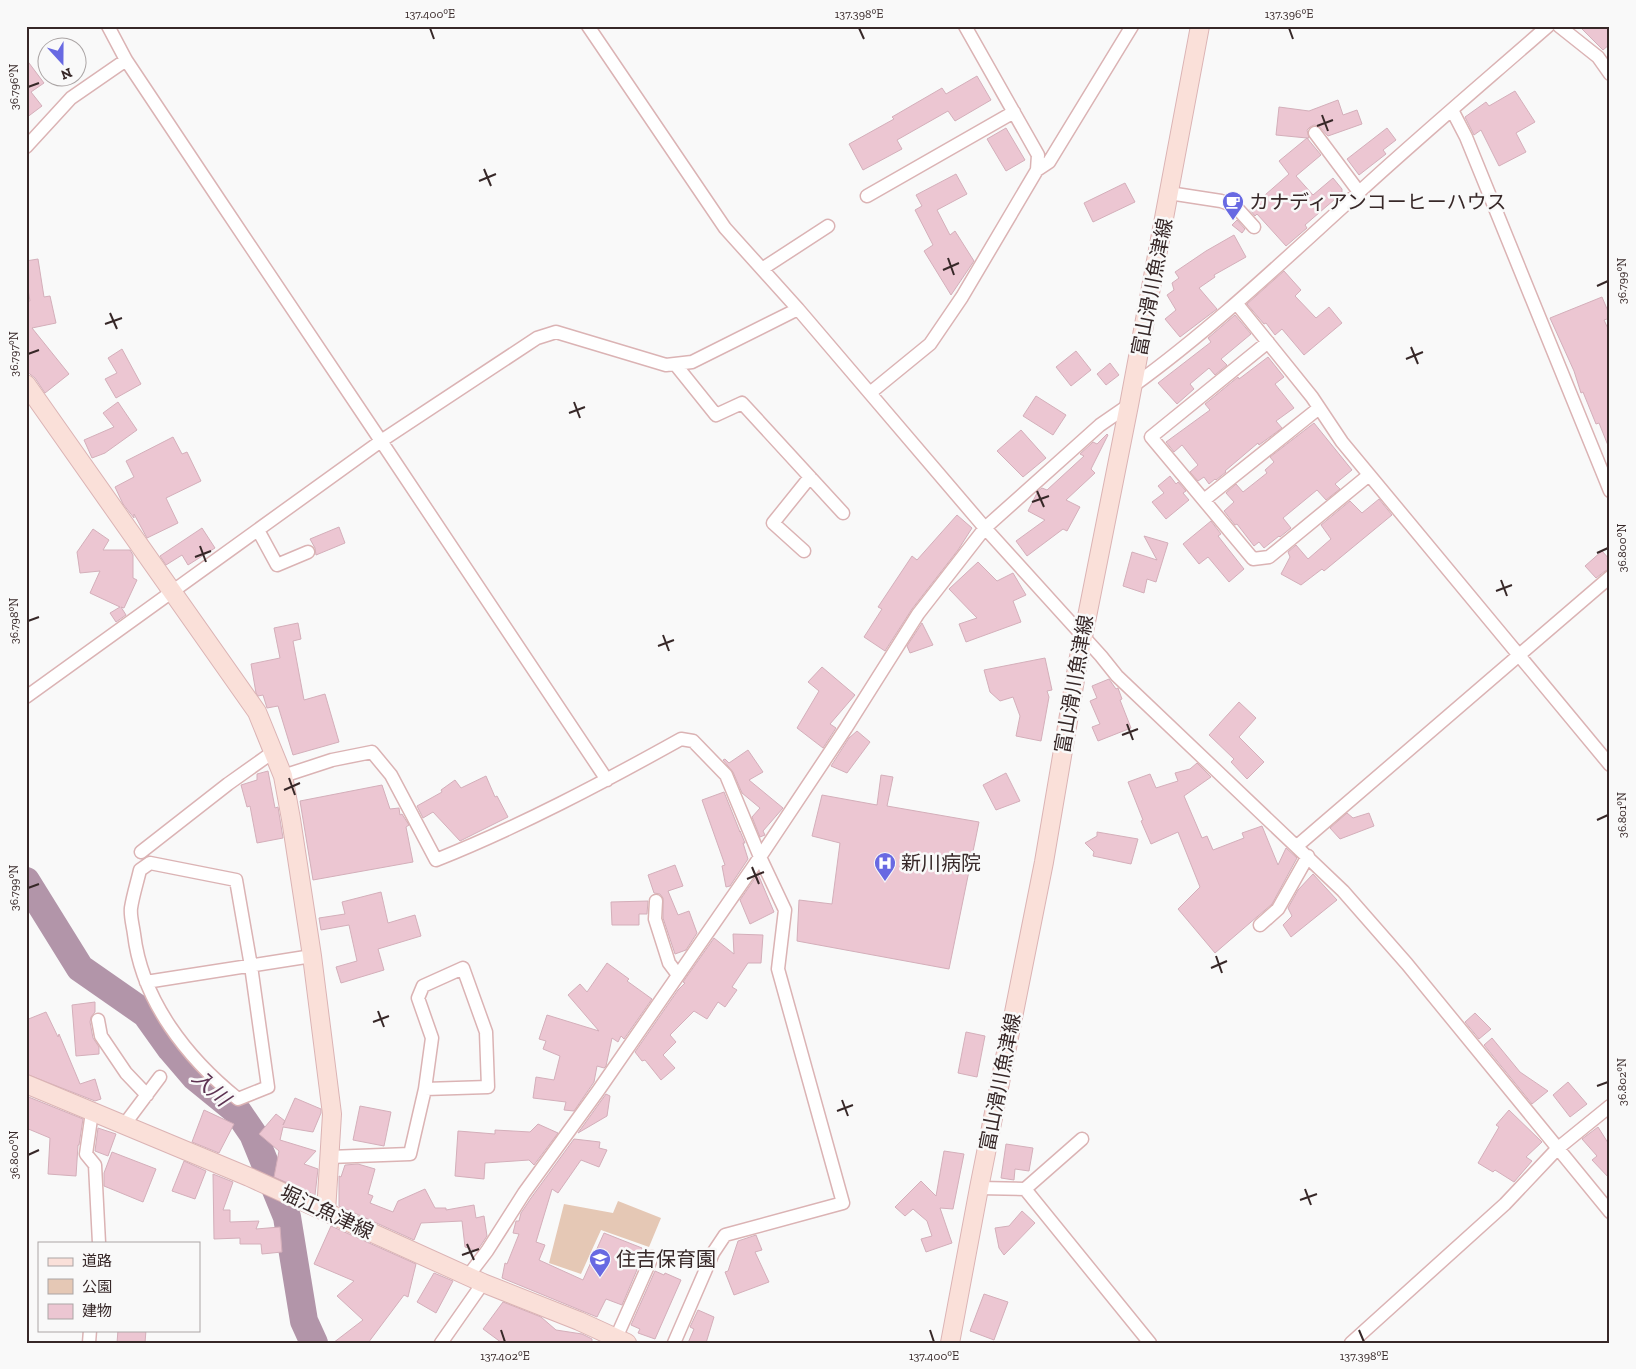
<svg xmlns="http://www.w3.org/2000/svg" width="1636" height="1369" font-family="'Zilla Slab','Noto Sans JP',serif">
  <rect width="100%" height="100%" fill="#f9f9f9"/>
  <path fill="#e5c8b5" d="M 618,1201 L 661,1218 L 649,1247 L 601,1230 L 581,1274 L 549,1263 L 564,1204 L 613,1213 Z"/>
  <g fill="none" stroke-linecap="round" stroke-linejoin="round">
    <path stroke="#b295a9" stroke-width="28" d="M 26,881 L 80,968 L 146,1014 L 171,1049 L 195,1077 L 238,1112 L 253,1134 L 287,1217 L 304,1321 L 314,1343"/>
  </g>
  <path fill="#ecc6d2" stroke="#d4afba" d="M 1579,26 L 1610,26 L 1610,44 L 1603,50 Z
    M 26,59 L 44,83 L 31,92 L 42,106 L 26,118 Z
    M 977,76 L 991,100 L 955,121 L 948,111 L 897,140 L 902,149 L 863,170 L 849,144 L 894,119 L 892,117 L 942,88 L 946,94 Z
    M 1515,91 L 1535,122 L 1516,133 L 1526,152 L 1499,166 L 1481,130 L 1474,135 L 1465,117 L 1486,102 L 1489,106 Z
    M 1338,100 L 1343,115 L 1357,110 L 1362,124 L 1328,136 L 1319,126 L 1314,125 L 1310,127 L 1307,130 L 1309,138 L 1307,138 L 1321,155 L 1296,176 L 1313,195 L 1333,178 L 1342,189 L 1342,193 L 1305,225 L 1307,228 L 1286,246 L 1257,214 L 1255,216 L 1249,209 L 1289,174 L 1279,161 L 1307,138 L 1276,135 L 1279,107 L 1309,111 Z
    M 1006,128 L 1025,160 L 1006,171 L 987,139 Z
    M 1387,128 L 1396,140 L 1383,150 L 1386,154 L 1359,175 L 1347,159 Z
    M 956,174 L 967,194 L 937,210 L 950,235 L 955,231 L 974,261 L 951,295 L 924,251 L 933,245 L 915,210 L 922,206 L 916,195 Z
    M 1125,183 L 1135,202 L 1093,222 L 1084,203 Z
    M 1237,220 L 1245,229 L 1242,233 L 1232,225 Z
    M 1234,235 L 1246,257 L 1214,275 L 1215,277 L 1199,288 L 1217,309 L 1180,337 L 1165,319 L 1176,310 L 1167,295 L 1174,290 L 1172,283 L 1179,278 L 1175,272 L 1206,251 Z
    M 38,259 L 44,297 L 50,296 L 56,323 L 32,328 L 69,374 L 45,393 L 35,378 L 26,371 L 26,301 L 30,301 L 26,278 L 26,261 Z
    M 1284,271 L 1301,290 L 1295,296 L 1316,318 L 1329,307 L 1342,323 L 1304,355 L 1282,329 L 1275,335 L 1266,323 L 1264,324 L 1247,304 Z
    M 1602,297 L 1610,316 L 1610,318 L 1604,320 L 1610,333 L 1609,448 L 1599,423 L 1596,424 L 1583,392 L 1581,393 L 1574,371 L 1550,318 Z
    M 1235,315 L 1251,334 L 1221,359 L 1227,365 L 1215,375 L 1209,368 L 1190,384 L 1194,389 L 1177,404 L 1158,383 L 1211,342 L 1208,338 Z
    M 122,349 L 141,384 L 116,398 L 105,379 L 117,373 L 108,358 Z
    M 1076,351 L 1091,370 L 1071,386 L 1056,367 Z
    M 1268,357 L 1284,377 L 1275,384 L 1294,408 L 1276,421 L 1282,428 L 1259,445 L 1258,443 L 1225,471 L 1226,472 L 1216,480 L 1215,479 L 1209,484 L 1204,477 L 1198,481 L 1190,472 L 1198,465 L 1182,445 L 1174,452 L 1166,442 L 1210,410 L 1205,404 L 1238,377 L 1239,379 Z
    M 1110,363 L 1119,375 L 1106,385 L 1097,374 Z
    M 1036,396 L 1066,415 L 1053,435 L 1023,416 Z
    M 118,402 L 137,430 L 105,453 L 92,458 L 84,440 L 114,427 L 103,413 Z
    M 1314,423 L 1352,470 L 1335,484 L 1340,489 L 1326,500 L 1317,490 L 1283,518 L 1291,528 L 1280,537 L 1279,536 L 1264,548 L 1259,542 L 1254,546 L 1237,524 L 1235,525 L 1224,511 L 1234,502 L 1226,493 L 1236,484 L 1243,492 L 1267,473 L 1265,470 L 1274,462 L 1270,457 Z
    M 1021,430 L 1046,458 L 1023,477 L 997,451 Z
    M 1107,434 L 1108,435 L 1091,469 L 1095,473 L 1066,500 L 1080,507 L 1067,531 L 1063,529 L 1027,556 L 1016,541 L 1045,520 L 1028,511 L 1038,491 L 1042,488 L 1047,490 L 1084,456 L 1080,454 L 1093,442 L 1097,444 Z
    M 173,437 L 182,454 L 187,452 L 201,481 L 166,498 L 178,523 L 147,538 L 134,514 L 134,518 L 123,504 L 115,487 L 134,477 L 126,461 Z
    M 1170,476 L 1176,484 L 1178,482 L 1186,491 L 1183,493 L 1189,500 L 1166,519 L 1152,502 L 1164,493 L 1158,486 Z
    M 1379,499 L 1392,515 L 1324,571 L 1322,569 L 1301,585 L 1281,574 L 1290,557 L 1288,552 L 1296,545 L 1308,559 L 1331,539 L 1321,525 L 1350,501 L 1362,513 Z
    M 957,515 L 972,528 L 958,550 L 912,609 L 885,651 L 864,637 L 882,609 L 878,607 L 912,556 L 917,560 Z
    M 1211,521 L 1221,534 L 1218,536 L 1244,569 L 1229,582 L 1208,557 L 1199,564 L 1183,544 Z
    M 339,527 L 345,543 L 316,555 L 315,548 L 310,539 Z
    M 202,528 L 215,548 L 188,565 L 182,555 L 166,565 L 160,556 Z
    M 93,529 L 109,540 L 103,550 L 130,550 L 133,555 L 133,578 L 137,580 L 124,608 L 121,607 L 126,615 L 116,622 L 110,613 L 120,607 L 90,593 L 100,571 L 80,573 L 77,552 Z
    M 1144,536 L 1168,543 L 1156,582 L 1147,579 L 1144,593 L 1123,586 L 1132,552 L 1157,560 Z
    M 1602,551 L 1610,560 L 1610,569 L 1605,571 L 1596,578 L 1585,566 Z
    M 978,562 L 997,581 L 1013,573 L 1026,595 L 1013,601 L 1021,622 L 966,642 L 959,624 L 977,618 L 949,589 Z
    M 298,623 L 301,639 L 293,641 L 304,700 L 325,694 L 339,742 L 293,755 L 278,706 L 267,708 L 263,695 L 258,696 L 256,693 L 251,664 L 280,658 L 274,628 Z
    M 922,623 L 933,645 L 910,653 L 907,646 Z
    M 1045,658 L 1052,690 L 1047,691 L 1049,697 L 1041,741 L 1016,736 L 1020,716 L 1013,697 L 1000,701 L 990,692 L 984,670 Z
    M 822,667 L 855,695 L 830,724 L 836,728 L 823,748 L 797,728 L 819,691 L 808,682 Z
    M 1109,679 L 1116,689 L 1118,688 L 1122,699 L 1120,700 L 1131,728 L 1098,741 L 1092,727 L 1100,724 L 1090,701 L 1097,698 L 1092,686 Z
    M 1239,702 L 1256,718 L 1239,737 L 1264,762 L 1247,779 L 1231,762 L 1234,759 L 1209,735 Z
    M 857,731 L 870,742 L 847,773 L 831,766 L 849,738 Z
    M 748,750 L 763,772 L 749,780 L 783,808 L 763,831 L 765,835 L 760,837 L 752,817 L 760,808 L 742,793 L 733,772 L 723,760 L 725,759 L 729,763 Z
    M 1197,763 L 1211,777 L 1184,796 L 1202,838 L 1207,836 L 1213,850 L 1244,838 L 1242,833 L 1262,826 L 1278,865 L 1286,848 L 1297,858 L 1272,904 L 1215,953 L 1178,909 L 1200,887 L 1178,832 L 1151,844 L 1141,821 L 1143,820 L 1128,782 L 1150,774 L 1156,788 L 1178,781 L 1175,773 L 1190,769 Z
    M 268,771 L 275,808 L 278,807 L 283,838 L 257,843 L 250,806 L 247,807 L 241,785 L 257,780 L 257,774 Z
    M 1006,773 L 1020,801 L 996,810 L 983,785 Z
    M 881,775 L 893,777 L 887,806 L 979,822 L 949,969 L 797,941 L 799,900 L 832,904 L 840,843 L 812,836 L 822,795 L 877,805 Z
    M 486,776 L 495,797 L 497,796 L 508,817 L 460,841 L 433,812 L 423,818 L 417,806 L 442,792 L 441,790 L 455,780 L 461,788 Z
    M 382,785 L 390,809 L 399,808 L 400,815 L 402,814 L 409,825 L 406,827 L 413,862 L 313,880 L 300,801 Z
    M 724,792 L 740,832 L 740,831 L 745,843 L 743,843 L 748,859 L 730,886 L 726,887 L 722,866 L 725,865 L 702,800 Z
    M 1347,813 L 1353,818 L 1369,813 L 1374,826 L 1340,839 L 1330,828 Z
    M 1097,832 L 1138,839 L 1131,864 L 1093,856 L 1094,852 L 1085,843 L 1097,836 Z
    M 675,865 L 683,886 L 668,891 L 678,915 L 689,911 L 697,933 L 686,950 L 675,954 L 663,918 L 663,898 L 660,894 L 654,893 L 648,875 Z
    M 758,874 L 774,912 L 750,924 L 740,900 Z
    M 1313,874 L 1337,900 L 1291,937 L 1283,925 L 1292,916 L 1288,908 L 1298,890 Z
    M 381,892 L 388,923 L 415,915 L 421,936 L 378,949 L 384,970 L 341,983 L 336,967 L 357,961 L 349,925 L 321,930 L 319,918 L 345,914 L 342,902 Z
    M 648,901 L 647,914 L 639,914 L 639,925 L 612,925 L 611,902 Z
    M 733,934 L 763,935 L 761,963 L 748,963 L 732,987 L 737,990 L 725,1007 L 718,1002 L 707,1019 L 694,1011 L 670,1035 L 676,1042 L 663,1055 L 675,1068 L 661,1080 L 645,1060 L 642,1061 L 635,1052 L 678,990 L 685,983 L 683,982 L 714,938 L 734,954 Z
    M 607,963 L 629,979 L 627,981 L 652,999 L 624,1039 L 621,1036 L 618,1042 L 612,1038 L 606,1066 L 604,1068 L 597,1066 L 594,1082 L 574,1111 L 564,1110 L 566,1102 L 533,1098 L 536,1077 L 554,1080 L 560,1056 L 543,1049 L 546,1041 L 539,1039 L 547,1015 L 599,1031 L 568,995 L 580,984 L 587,992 Z
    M 95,1002 L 95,1012 L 91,1017 L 90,1022 L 93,1038 L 99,1047 L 99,1054 L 76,1056 L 72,1005 Z
    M 46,1012 L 58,1037 L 59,1034 L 80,1084 L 95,1079 L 101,1099 L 95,1101 L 26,1074 L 26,1020 Z
    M 1475,1013 L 1491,1029 L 1479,1039 L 1465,1022 Z
    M 966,1032 L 985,1036 L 977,1077 L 958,1073 Z
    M 1492,1038 L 1520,1072 L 1548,1091 L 1532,1104 L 1484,1045 Z
    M 1568,1082 L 1587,1104 L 1570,1117 L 1553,1095 Z
    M 606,1094 L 610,1096 L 607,1116 L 578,1133 Z
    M 26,1096 L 83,1119 L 79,1145 L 78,1145 L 76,1176 L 48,1174 L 50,1138 L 26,1128 Z
    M 295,1098 L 321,1109 L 321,1113 L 313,1132 L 283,1127 L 280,1140 L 316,1151 L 304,1164 L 318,1169 L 315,1195 L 274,1177 L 279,1151 L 259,1134 L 276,1114 L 285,1121 L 283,1125 Z
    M 360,1106 L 391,1112 L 384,1146 L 353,1140 Z
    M 204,1110 L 234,1124 L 219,1153 L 192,1142 Z
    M 1509,1110 L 1542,1142 L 1526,1157 L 1532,1161 L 1514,1182 L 1495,1170 L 1493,1172 L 1478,1163 L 1499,1127 L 1496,1125 Z
    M 538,1124 L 558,1133 L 534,1165 L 529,1160 L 485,1163 L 484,1179 L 455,1176 L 458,1131 L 495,1134 L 495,1130 L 530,1132 Z
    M 1598,1127 L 1610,1146 L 1610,1179 L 1592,1160 L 1597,1156 L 1582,1139 Z
    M 98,1128 L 116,1134 L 108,1156 L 95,1151 Z
    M 574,1139 L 600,1142 L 599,1148 L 607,1150 L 599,1167 L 581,1160 L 558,1193 L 552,1189 L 536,1242 L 545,1245 L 539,1260 L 583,1280 L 604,1233 L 642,1248 L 635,1264 L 639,1265 L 622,1305 L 606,1299 L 597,1317 L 502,1278 L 505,1263 L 507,1264 L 519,1234 L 513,1233 L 516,1221 L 519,1221 L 521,1213 L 531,1198 Z
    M 1006,1144 L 1033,1148 L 1029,1171 L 1015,1169 L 1014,1180 L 1001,1178 Z
    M 944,1151 L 964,1154 L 953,1209 L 940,1208 L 952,1243 L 926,1252 L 921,1239 L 932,1236 L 927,1221 L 913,1209 L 905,1216 L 895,1207 L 921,1181 L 936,1196 Z
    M 112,1152 L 156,1169 L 143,1202 L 104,1186 L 104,1173 Z
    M 184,1161 L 206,1171 L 195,1199 L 172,1191 Z
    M 358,1164 L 375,1169 L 368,1194 L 373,1196 L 370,1203 L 393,1212 L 398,1201 L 425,1189 L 435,1208 L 446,1208 L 446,1210 L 474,1205 L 476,1218 L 484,1216 L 487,1236 L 477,1251 L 465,1247 L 462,1221 L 421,1223 L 414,1240 L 339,1206 L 339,1176 L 341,1177 L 345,1165 Z
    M 213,1174 L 233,1182 L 223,1210 L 230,1210 L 230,1222 L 259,1221 L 256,1229 L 280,1227 L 282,1252 L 262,1254 L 261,1244 L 240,1244 L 240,1238 L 214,1239 Z
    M 1022,1211 L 1035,1223 L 1004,1255 L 999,1248 L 995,1228 L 1009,1226 Z
    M 331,1226 L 416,1264 L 408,1297 L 404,1295 L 368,1343 L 333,1343 L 363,1320 L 337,1296 L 354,1281 L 314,1264 Z
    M 756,1235 L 762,1250 L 755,1252 L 769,1282 L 734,1295 L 725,1272 L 728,1271 L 738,1241 Z
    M 655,1271 L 664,1275 L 665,1273 L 681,1280 L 655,1339 L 638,1333 L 640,1329 L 631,1325 Z
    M 434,1273 L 453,1281 L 436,1313 L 417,1302 Z
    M 984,1294 L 1008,1302 L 994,1340 L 970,1331 Z
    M 503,1302 L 541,1317 L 556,1330 L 582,1334 L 592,1339 L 592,1343 L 502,1343 L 483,1329 Z
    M 698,1310 L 714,1317 L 706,1343 L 688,1343 L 694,1329 L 690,1327 Z
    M 118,1330 L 146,1330 L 145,1343 L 117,1343 Z"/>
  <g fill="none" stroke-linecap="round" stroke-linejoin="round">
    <g stroke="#dbb3b4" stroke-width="15">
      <path id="street" d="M 108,26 L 126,60 L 220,201 L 381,441 L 607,780
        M 588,26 L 725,228 L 798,309 L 985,528 L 1101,656 L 1117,676 L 1343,891 L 1407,964 L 1610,1212
        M 1559,26 L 1598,57 L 1610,74
        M 1452,110 L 1466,137 L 1610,491
        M 1315,133 L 1359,192
        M 26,147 L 71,98 L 126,60
        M 1037,170 L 1049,162 L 1132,26
        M 1169,193 L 1221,201 L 1235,206 L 1254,227
        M 867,196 L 1014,112
        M 762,269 L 828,226
        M 1237,304 L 1312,397 L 1342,442 L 1610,765
        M 1268,342 L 1151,437 L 1253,559 L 1269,557 L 1369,475
        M 675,364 L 716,415 L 742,403 L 843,513
        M 1133,386 C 1213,328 1284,260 1357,194 C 1419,137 1484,82 1548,26
        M 870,393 L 930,344 L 962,297 L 1037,170 L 1038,155 L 965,26
        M 1204,500 L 1319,408
        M 258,530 L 277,565 L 308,552
        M 804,551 L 773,523 L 810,477
        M 26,697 L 381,441 L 537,338 L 556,332 L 666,365 L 692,362 L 798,309
        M 283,776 L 332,760 L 372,752 L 391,775 L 436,860 C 521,826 602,783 681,739 L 693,741 L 726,775 L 760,857 L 785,910 L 778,969 L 843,1203 L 725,1235 L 713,1253 L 674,1343
        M 1297,846 L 1610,577
        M 141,852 L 228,784 L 273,752
        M 150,863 L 236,880 L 251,966 L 268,1087 L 238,1099 C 187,1058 142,1001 134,934 C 133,926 130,916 131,908 C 133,895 137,883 140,870 Z
        M 656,901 L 655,919 L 669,963 L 678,975
        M 1260,925 L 1278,909 L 1308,856
        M 146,982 L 312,956
        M 98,1020 L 101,1036 L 126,1073 L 147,1095
        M 92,1112 L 86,1154 L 95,1165 L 99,1243
        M 124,1125 L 160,1077
        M 329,1157 L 410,1154 L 425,1089 L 432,1038 L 418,998 L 423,986 L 463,968 L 486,1032 L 488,1087 L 425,1089
        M 979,1188 L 1025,1189 L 1150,1343
        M 1025,1189 L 1082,1139
        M 468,1276 L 487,1251 L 524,1193 L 598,1091 L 760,857 L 846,728 L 918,614 L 985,528 L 1100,425 L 1129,405
        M 616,1338 L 652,1257
        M 89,1343 L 90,1330
        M 441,1343 L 483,1283
        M 1351,1343 L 1505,1204 L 1557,1149 L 1610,1106"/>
    </g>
    <g stroke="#dbb3b4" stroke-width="20">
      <path id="secondary" d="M 26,384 L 257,712 L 283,776 L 291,819 L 312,956 L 332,1114 L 326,1212
        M 26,1084 L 249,1177 L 483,1283 L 579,1321 L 627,1343
        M 950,1343 L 979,1188 L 1044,862 L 1078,662 L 1129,405 L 1200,26"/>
    </g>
    <use href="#street" stroke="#fff" stroke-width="12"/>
    <use href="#secondary" stroke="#fae0d9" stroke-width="18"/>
  </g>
  <path fill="none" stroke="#372828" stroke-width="2" d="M 430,28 L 434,39M 859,28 L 864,39M 1289,28 L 1293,39M 28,87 L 39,83M 1322,115 L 1328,131M 1317,126 L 1333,120M 484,169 L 491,186M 479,181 L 496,174M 948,258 L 954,275M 943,270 L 959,263M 1597,286 L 1608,281M 110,313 L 117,329M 105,324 L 122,318M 1411,347 L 1418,364M 28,354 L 39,350M 1406,359 L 1423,352M 574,402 L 580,418M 569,413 L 585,407M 1037,491 L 1044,507M 1032,502 L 1049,496M 200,546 L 206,562M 1597,553 L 1608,548M 195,557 L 211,551M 1501,580 L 1507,596M 1496,591 L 1512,585M 28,621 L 39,617M 663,635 L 669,651M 658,646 L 674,640M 1127,724 L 1133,740M 1122,735 L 1138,729M 289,778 L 295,795M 284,790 L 300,783M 1597,820 L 1608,815M 752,867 L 759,884M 747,879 L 764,872M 28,888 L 39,884M 1216,956 L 1222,973M 1211,968 L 1227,961M 378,1011 L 384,1027M 373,1022 L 389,1016M 1597,1086 L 1608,1082M 842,1100 L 848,1116M 837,1111 L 853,1105M 28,1155 L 39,1150M 1305,1189 L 1311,1205M 1300,1200 L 1317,1194M 467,1244 L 474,1260M 462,1255 L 479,1249M 501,1330 L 505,1342M 930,1330 L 934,1342M 1359,1330 L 1364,1342"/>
  <defs>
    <g id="cafe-pin" transform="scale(1.125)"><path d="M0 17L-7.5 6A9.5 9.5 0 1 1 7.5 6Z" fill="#6869e2" stroke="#f9f9f9"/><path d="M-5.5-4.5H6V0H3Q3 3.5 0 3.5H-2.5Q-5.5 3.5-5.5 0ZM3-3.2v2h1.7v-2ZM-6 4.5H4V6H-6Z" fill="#fff"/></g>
    <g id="hospital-pin" transform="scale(1.125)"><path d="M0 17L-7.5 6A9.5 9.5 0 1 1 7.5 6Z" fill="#6869e2" stroke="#f9f9f9"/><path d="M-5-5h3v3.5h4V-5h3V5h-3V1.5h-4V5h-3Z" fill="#fff"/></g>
    <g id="school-pin" transform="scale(1.125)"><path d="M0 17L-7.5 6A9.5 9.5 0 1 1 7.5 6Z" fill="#6869e2" stroke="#f9f9f9"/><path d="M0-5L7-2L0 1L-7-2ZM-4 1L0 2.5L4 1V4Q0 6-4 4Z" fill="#fff"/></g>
  </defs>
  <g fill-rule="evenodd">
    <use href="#cafe-pin" x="1233" y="202"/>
    <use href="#hospital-pin" x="885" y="863"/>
    <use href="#school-pin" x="600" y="1259"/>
  </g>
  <g text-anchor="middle" stroke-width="5" stroke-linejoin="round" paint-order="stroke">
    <g font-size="20" fill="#372828" stroke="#f9f9f9" text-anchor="start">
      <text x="1249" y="209">カナディアンコーヒーハウス</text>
      <text x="901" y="870">新川病院</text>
      <text x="616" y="1266">住吉保育園</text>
    </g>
    <g font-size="20" fill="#372828" stroke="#f9f9f9">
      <text transform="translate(1152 287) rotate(-79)" y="7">富山滑川魚津線</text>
      <text transform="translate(1074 684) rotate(-80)" y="7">富山滑川魚津線</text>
      <text transform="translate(1000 1082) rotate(-79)" y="7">富山滑川魚津線</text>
      <text transform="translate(327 1212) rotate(25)" y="7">堀江魚津線</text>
    </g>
    <g font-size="21" font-style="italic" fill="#5d3352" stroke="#f9f9f9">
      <text transform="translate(211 1088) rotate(42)" y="7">入川</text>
    </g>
  </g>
  <rect width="1636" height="1369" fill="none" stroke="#f9f9f9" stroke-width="55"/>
  <rect x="38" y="1242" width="162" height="90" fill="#f9f9f9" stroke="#aba5a5"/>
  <rect x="48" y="1258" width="25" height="8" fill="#fae0d9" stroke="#aba5a5"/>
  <text x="82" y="1266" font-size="15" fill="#372828">道路</text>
  <rect x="48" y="1279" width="25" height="15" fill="#e5c8b5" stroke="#aba5a5"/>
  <text x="82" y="1292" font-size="15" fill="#372828">公園</text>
  <rect x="48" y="1304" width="25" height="15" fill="#ecc6d2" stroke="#aba5a5"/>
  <text x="82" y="1316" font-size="15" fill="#372828">建物</text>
  <g transform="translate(62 62) rotate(159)"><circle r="24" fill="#f9f9f9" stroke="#aba5a5"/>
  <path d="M0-4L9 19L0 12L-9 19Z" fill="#6869e2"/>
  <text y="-8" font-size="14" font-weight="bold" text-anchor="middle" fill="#372828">N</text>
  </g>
  <rect x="28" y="28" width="1580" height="1314" fill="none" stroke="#372828" stroke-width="2"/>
  <g font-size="12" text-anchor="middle" fill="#372828">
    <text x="430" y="18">137.400°E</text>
    <text x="859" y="18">137.398°E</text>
    <text x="1289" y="18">137.396°E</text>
    <text transform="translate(14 87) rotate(-90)" y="4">36.796°N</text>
    <text transform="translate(1622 281) rotate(-90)" y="4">36.799°N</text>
    <text transform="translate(14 354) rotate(-90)" y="4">36.797°N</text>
    <text transform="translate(1622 548) rotate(-90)" y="4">36.800°N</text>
    <text transform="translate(14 621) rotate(-90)" y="4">36.798°N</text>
    <text transform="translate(1622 815) rotate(-90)" y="4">36.801°N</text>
    <text transform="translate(14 888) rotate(-90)" y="4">36.799°N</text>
    <text transform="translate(1622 1082) rotate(-90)" y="4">36.802°N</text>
    <text transform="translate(14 1155) rotate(-90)" y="4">36.800°N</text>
    <text x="505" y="1360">137.402°E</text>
    <text x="934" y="1360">137.400°E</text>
    <text x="1364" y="1360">137.398°E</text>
  </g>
</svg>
